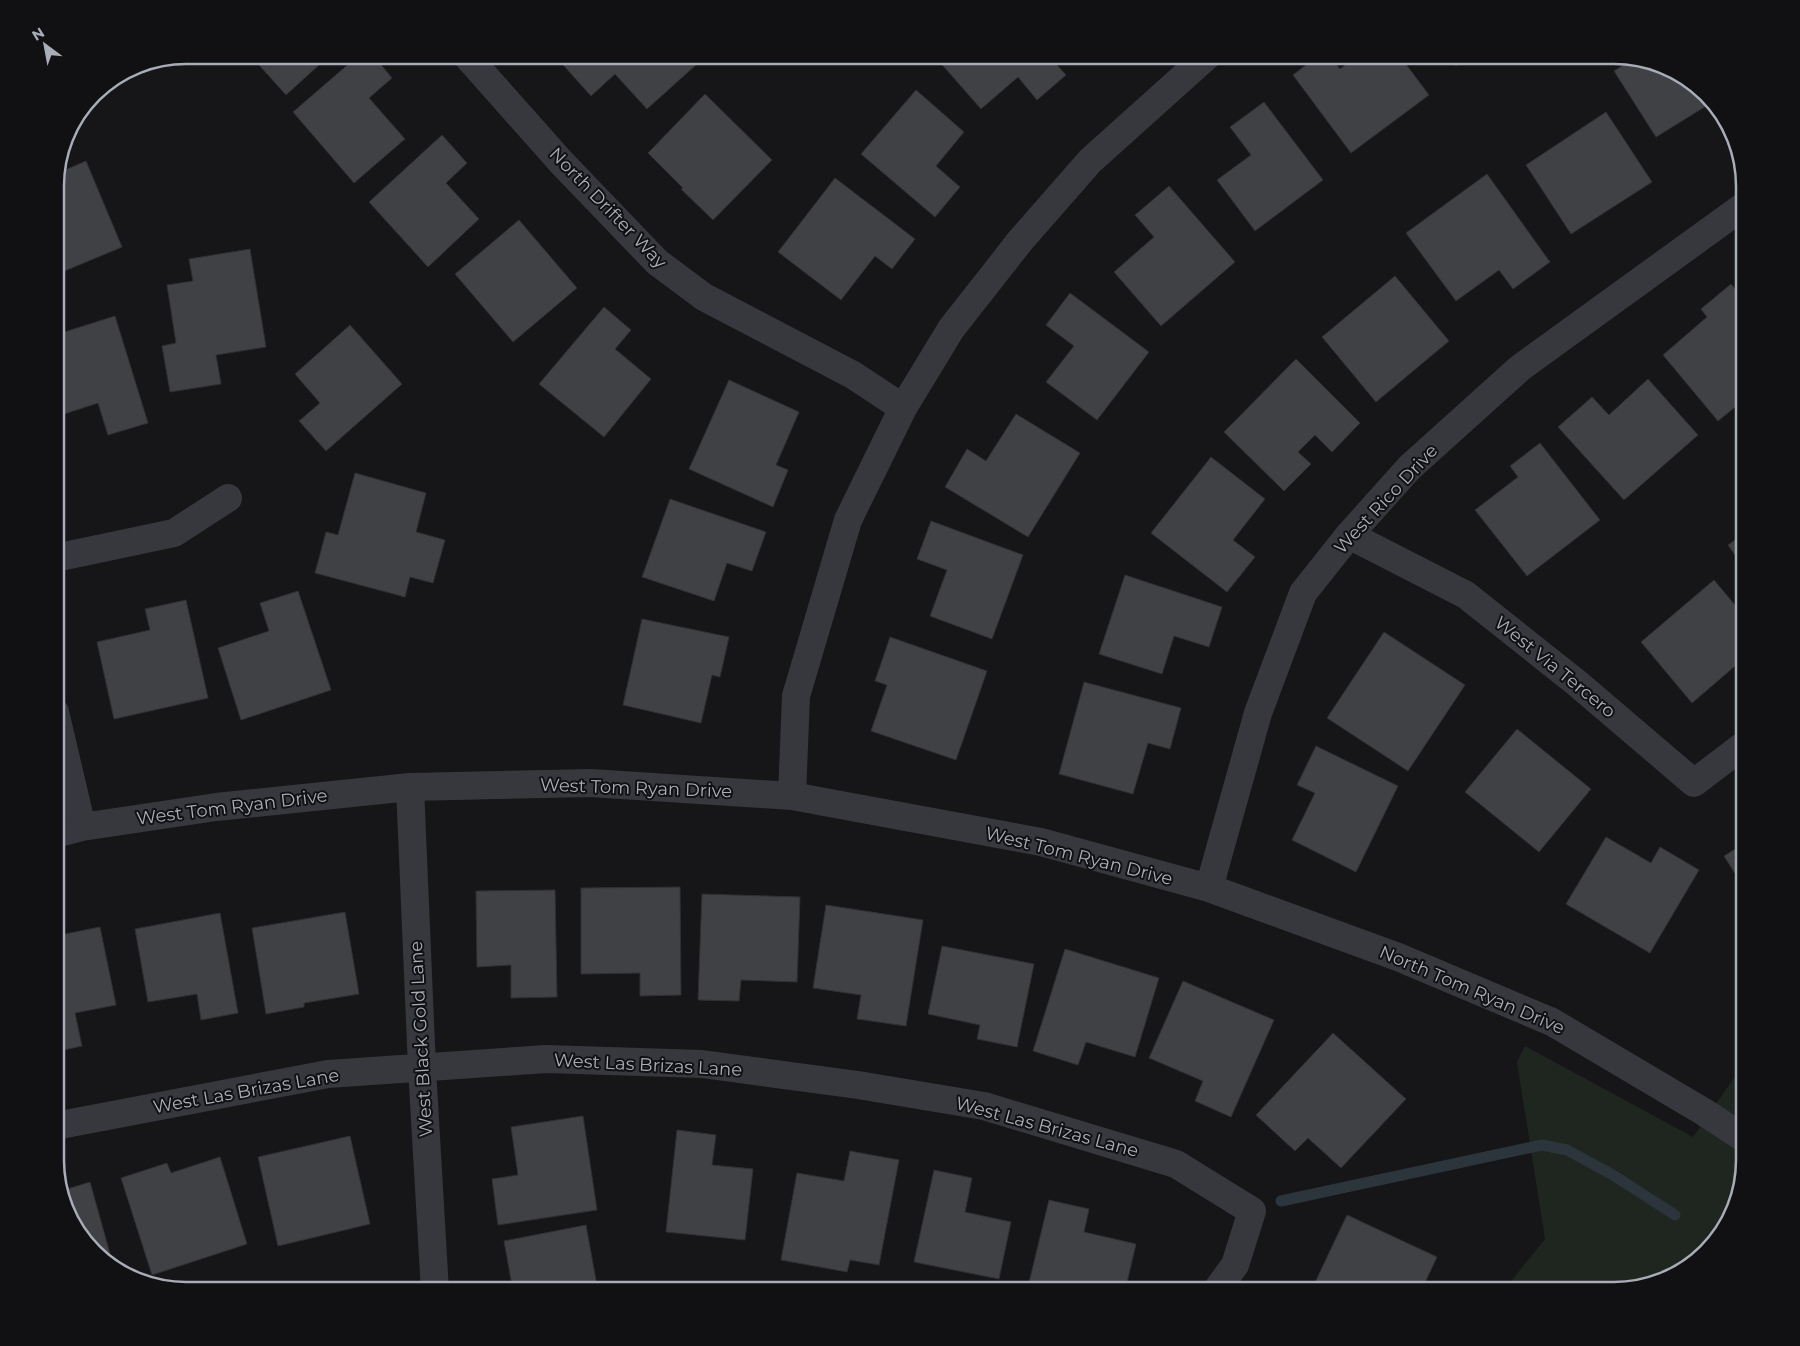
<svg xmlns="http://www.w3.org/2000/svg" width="1800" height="1346" font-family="Montserrat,sans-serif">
  <rect width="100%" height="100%" fill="#161618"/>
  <path fill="#1e261f" d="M 1525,1046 L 1693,1137 L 1738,1072 L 1745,1065 L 1745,1161 L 1738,1203 L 1718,1240 L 1672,1278 L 1614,1291 L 1503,1291 L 1545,1239 L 1517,1062 Z"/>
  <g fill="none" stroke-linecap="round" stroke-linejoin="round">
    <path stroke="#2c353c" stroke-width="11" d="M 1281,1201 L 1542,1145 L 1567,1150 L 1613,1175 L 1675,1215"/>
  </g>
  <path fill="#404145" stroke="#303034" d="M 250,55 L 330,55 L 286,95 Z
    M 359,55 L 373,55 L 392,78 L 369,98 L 405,139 L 354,183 L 293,112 Z
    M 559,55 L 707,55 L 647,109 L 615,74 L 591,96 L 556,57 Z
    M 944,55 L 1048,55 L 1066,75 L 1037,100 L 1018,77 L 981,109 L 938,60 Z
    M 1319,55 L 1329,55 L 1340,69 L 1359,55 L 1399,55 L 1429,95 L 1351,153 L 1293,75 Z
    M 1448,55 L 1472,55 L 1456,66 Z
    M 1635,58 L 1657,62 L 1694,82 L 1730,126 L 1727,127 L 1711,103 L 1656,137 L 1614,71 Z
    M 916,90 L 964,132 L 936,166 L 960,187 L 935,217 L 861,154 Z
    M 705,94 L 772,160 L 713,220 L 681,189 L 683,188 L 648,153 Z
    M 1264,102 L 1323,180 L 1255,231 L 1217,180 L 1251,155 L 1230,127 Z
    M 1606,112 L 1652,182 L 1571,234 L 1526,165 Z
    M 442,135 L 467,163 L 446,183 L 479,219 L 428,267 L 369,202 Z
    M 86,161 L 122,247 L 55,275 L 56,174 Z
    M 1487,174 L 1550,262 L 1513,289 L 1499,270 L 1456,301 L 1406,233 Z
    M 835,178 L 915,239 L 892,269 L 875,256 L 841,300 L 778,252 Z
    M 1169,186 L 1235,262 L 1161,326 L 1114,272 L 1154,237 L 1135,215 Z
    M 519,220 L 577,288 L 513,342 L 455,274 Z
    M 250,249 L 266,347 L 216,355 L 221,384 L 170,392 L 162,346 L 176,343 L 167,285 L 193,281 L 189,259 Z
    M 1395,276 L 1449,341 L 1376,402 L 1322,337 Z
    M 1731,284 L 1745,301 L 1745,399 L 1718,421 L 1663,355 L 1707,317 L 1701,309 Z
    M 1070,293 L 1149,352 L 1097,420 L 1046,382 L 1074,346 L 1046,325 Z
    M 604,307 L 631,330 L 615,349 L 651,379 L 604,437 L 539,384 Z
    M 115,316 L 148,423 L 108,435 L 98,403 L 55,417 L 55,335 Z
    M 350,325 L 402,384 L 326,451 L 299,421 L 320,403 L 295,374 Z
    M 1296,359 L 1360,423 L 1332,452 L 1315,435 L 1298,452 L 1311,464 L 1284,491 L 1224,432 Z
    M 1648,379 L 1698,435 L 1624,500 L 1558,427 L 1592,397 L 1609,415 Z
    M 729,380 L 799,412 L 776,465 L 788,470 L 773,507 L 689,469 Z
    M 1016,414 L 1080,453 L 1028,537 L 945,487 L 967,449 L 986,461 Z
    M 1540,443 L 1600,520 L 1527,576 L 1475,510 L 1518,477 L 1510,466 Z
    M 1211,457 L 1265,499 L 1233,540 L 1255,557 L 1227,592 L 1151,533 Z
    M 355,473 L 426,493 L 416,532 L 445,540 L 433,583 L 410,577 L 405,597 L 315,573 L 326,532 L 338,535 Z
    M 670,499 L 766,532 L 752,571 L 727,563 L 714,601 L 642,577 Z
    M 931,521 L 1023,555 L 992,639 L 930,616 L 947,570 L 917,559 Z
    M 1745,533 L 1745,569 L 1728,545 Z
    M 1125,575 L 1222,607 L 1209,647 L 1174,636 L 1162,674 L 1099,654 Z
    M 1714,580 L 1745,617 L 1745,668 L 1740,672 L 1735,666 L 1692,703 L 1641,642 Z
    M 298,591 L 331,690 L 241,720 L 218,648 L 269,631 L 260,603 Z
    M 186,600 L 208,698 L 114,719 L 97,642 L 150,630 L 145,609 Z
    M 642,619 L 729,637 L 720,677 L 712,675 L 701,723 L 623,705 Z
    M 1384,632 L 1465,685 L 1408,771 L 1327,718 Z
    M 890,637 L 987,671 L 956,760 L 871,731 L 887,685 L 875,681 Z
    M 1084,682 L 1181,708 L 1170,749 L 1148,743 L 1133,794 L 1059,774 Z
    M 1517,729 L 1591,789 L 1539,852 L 1465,792 Z
    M 1316,746 L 1398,786 L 1356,872 L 1292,840 L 1315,793 L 1297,785 Z
    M 1606,837 L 1651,863 L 1660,847 L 1699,870 L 1650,953 L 1566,904 Z
    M 1745,843 L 1745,889 L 1724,856 Z
    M 680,887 L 681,995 L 640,996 L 640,973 L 581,974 L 581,888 Z
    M 555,890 L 557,997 L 511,998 L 511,965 L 477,967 L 476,891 Z
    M 702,894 L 800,897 L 797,982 L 741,980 L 739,1001 L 698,1000 Z
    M 826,905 L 923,920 L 906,1026 L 857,1019 L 861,995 L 813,988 Z
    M 345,912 L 359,994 L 304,1003 L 304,1007 L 266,1014 L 252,928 Z
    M 220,913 L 238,1013 L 201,1020 L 197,994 L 148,1002 L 135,929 Z
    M 100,927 L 116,1005 L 75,1013 L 82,1046 L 55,1052 L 55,936 Z
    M 942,946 L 1034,964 L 1017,1047 L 977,1039 L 980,1025 L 928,1014 Z
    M 1065,949 L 1159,978 L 1135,1057 L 1086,1042 L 1078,1065 L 1033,1051 Z
    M 1183,981 L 1274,1020 L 1231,1117 L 1195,1101 L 1203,1081 L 1149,1058 Z
    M 1333,1033 L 1406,1099 L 1341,1168 L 1308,1138 L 1295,1151 L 1256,1115 Z
    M 583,1116 L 597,1210 L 498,1225 L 492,1179 L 518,1175 L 511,1127 Z
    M 677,1130 L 716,1135 L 712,1165 L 753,1169 L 745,1240 L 666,1232 Z
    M 350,1136 L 370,1224 L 278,1246 L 258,1157 Z
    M 850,1151 L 899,1160 L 879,1265 L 850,1260 L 847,1272 L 781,1260 L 797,1173 L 844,1181 Z
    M 220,1157 L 247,1244 L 152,1275 L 121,1178 L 167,1163 L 171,1173 Z
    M 934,1170 L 972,1178 L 965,1212 L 1011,1222 L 999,1279 L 914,1262 Z
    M 90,1182 L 114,1268 L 106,1264 L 69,1219 L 61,1191 Z
    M 1049,1200 L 1089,1209 L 1084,1232 L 1136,1244 L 1125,1291 L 1027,1291 Z
    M 1347,1215 L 1437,1257 L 1421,1291 L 1311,1291 Z
    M 586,1225 L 598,1291 L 513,1291 L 504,1241 Z"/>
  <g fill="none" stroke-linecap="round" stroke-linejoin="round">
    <path stroke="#37383d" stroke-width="28" d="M 466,55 L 561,162 L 657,262 L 704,297 L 853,375 L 903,408
      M 1349,535 L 1466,595 L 1578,684 L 1694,783 L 1745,744
      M 55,558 L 174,533 L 228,498
      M 55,712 L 82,827
      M 410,787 L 422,1068 L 435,1291
      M 792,796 L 796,696 L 848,520 L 903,408 L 951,329 L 1020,241 L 1090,161 L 1208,55
      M 55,834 L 82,827 L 216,807 L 410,787 L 591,783 L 792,796 L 1041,842 L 1209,888 L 1398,957 L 1552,1022 L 1704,1112 L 1745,1139
      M 1209,888 L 1258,713 L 1303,593 L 1349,535 L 1409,468 L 1520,368 L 1745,205
      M 55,1126 L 328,1074 L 546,1059 L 702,1064 L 858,1085 L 984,1106 L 1176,1164 L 1252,1211 L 1235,1265 L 1216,1291"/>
  </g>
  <g text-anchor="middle" stroke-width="4" stroke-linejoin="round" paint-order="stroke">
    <g font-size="18" fill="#a8adb8" stroke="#111113">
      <text transform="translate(608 208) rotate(46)" y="6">North Drifter Way</text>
      <text transform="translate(1386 499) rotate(-47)" y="6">West Rico Drive</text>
      <text transform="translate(1555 667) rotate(39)" y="6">West Via Tercero</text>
      <text transform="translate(636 788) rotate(2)" y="6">West Tom Ryan Drive</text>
      <text transform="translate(232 807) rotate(-7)" y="6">West Tom Ryan Drive</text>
      <text transform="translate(1079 856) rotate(14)" y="6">West Tom Ryan Drive</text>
      <text transform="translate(1472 990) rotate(23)" y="6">North Tom Ryan Drive</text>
      <text transform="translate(421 1039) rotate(-93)" y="6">West Black Gold Lane</text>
      <text transform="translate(648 1065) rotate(3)" y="6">West Las Brizas Lane</text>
      <text transform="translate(246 1091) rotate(-10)" y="6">West Las Brizas Lane</text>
      <text transform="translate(1047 1127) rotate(15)" y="6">West Las Brizas Lane</text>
    </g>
  </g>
  <path d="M0 0H1800V1346H0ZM186 64H1614A122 122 0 0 1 1736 186V1160A122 122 0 0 1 1614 1282H186A122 122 0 0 1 64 1160V186A122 122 0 0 1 186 64Z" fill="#111113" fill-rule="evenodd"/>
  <path fill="none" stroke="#a8adb8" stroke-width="2.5" d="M186 64H1614A122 122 0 0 1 1736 186V1160A122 122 0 0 1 1614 1282H186A122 122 0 0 1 64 1160V186A122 122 0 0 1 186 64Z"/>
  <g transform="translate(45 45) rotate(328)" stroke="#111113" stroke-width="4" paint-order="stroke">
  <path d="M0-4L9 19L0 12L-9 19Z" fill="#a8adb8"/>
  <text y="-8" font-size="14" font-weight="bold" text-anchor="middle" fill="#a8adb8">N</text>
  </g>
</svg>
